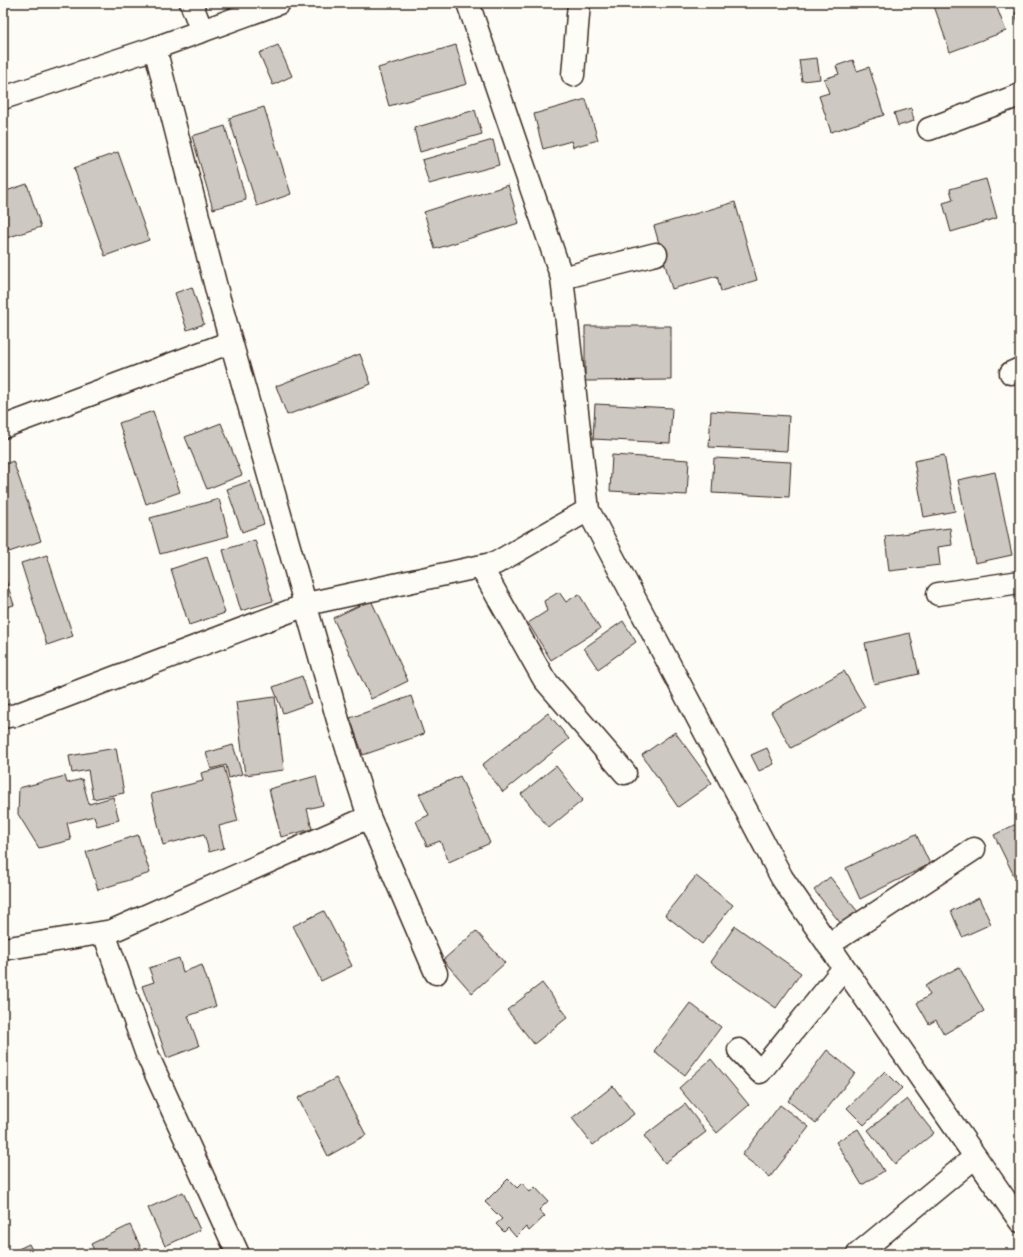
<svg xmlns="http://www.w3.org/2000/svg" width="1023" height="1257" font-family="Mali,sans-serif">
  <rect width="100%" height="100%" fill="#fdfcf7"/>
  <filter id="ink" filterUnits="userSpaceOnUse"><feTurbulence type="fractalNoise" baseFrequency=".025" numOctaves="2"/><feDisplacementMap in="SourceGraphic" scale="8" xChannelSelector="R" yChannelSelector="G"/><feConvolveMatrix kernelMatrix="1 2 1 2 8 2 1 2 1" color-interpolation-filters="sRGB"/></filter>
  <g filter="url(#ink)">
    <path fill="#cdc8c2" stroke="#3b2a1e" d="M 933,3 L 995,3 L 1006,31 L 950,52 Z
      M 1020,11 L 1020,29 L 1015,13 Z
      M 278,45 L 292,76 L 273,85 L 259,53 Z
      M 456,45 L 467,84 L 389,106 L 378,68 Z
      M 817,58 L 820,79 L 802,81 L 799,60 Z
      M 853,60 L 857,71 L 869,67 L 884,115 L 831,132 L 819,96 L 829,93 L 824,79 L 839,74 L 836,66 Z
      M 586,99 L 598,140 L 573,147 L 571,141 L 543,149 L 534,114 Z
      M 264,107 L 291,194 L 257,206 L 229,118 Z
      M 911,108 L 914,121 L 898,126 L 894,113 Z
      M 475,110 L 482,134 L 420,152 L 414,128 Z
      M 225,126 L 246,200 L 213,209 L 192,136 Z
      M 493,140 L 499,165 L 429,184 L 422,160 Z
      M 118,152 L 149,240 L 105,256 L 74,168 Z
      M 986,179 L 997,218 L 951,232 L 943,203 L 953,200 L 950,189 Z
      M 27,184 L 41,227 L 3,239 L 3,192 Z
      M 508,185 L 519,223 L 435,249 L 424,212 Z
      M 735,202 L 757,280 L 721,291 L 717,276 L 672,289 L 654,226 Z
      M 192,287 L 204,324 L 187,330 L 175,293 Z
      M 585,326 L 671,326 L 671,380 L 585,381 Z
      M 360,354 L 371,384 L 287,415 L 276,386 Z
      M 595,404 L 672,408 L 670,443 L 593,439 Z
      M 153,411 L 180,492 L 146,504 L 119,423 Z
      M 711,411 L 789,416 L 787,451 L 709,447 Z
      M 221,423 L 242,475 L 207,489 L 185,437 Z
      M 612,455 L 689,460 L 687,495 L 610,491 Z
      M 944,455 L 955,511 L 924,517 L 914,461 Z
      M 714,458 L 791,462 L 789,497 L 712,493 Z
      M 13,461 L 41,541 L 9,552 L 3,534 L 3,465 Z
      M 995,472 L 1012,555 L 975,563 L 958,480 Z
      M 250,481 L 264,524 L 242,532 L 227,489 Z
      M 219,499 L 229,536 L 160,554 L 150,518 Z
      M 950,528 L 952,545 L 938,547 L 940,565 L 889,571 L 885,536 Z
      M 255,540 L 273,601 L 241,611 L 223,550 Z
      M 47,555 L 73,636 L 47,645 L 21,563 Z
      M 207,557 L 225,613 L 189,625 L 171,569 Z
      M 3,571 L 14,605 L 3,608 Z
      M 559,592 L 566,602 L 579,594 L 600,629 L 551,660 L 528,623 L 547,611 L 544,601 Z
      M 371,600 L 408,681 L 371,699 L 333,618 Z
      M 623,621 L 636,642 L 598,669 L 584,648 Z
      M 910,633 L 919,674 L 874,684 L 865,643 Z
      M 844,671 L 865,707 L 791,748 L 771,712 Z
      M 302,676 L 311,703 L 283,713 L 273,687 Z
      M 411,696 L 424,734 L 363,755 L 350,718 Z
      M 275,697 L 284,770 L 245,775 L 236,702 Z
      M 548,713 L 569,739 L 503,792 L 482,765 Z
      M 675,732 L 712,783 L 678,807 L 642,755 Z
      M 233,745 L 242,774 L 229,778 L 226,765 L 211,769 L 206,753 Z
      M 116,748 L 124,793 L 93,799 L 88,770 L 72,773 L 69,756 Z
      M 767,748 L 774,764 L 759,771 L 751,755 Z
      M 556,766 L 583,800 L 549,828 L 521,794 Z
      M 224,767 L 238,821 L 219,826 L 224,848 L 209,852 L 204,834 L 163,845 L 151,794 L 203,781 L 201,773 Z
      M 65,776 L 67,783 L 82,779 L 89,804 L 113,797 L 119,820 L 97,826 L 94,816 L 67,823 L 71,840 L 39,848 L 18,814 L 19,788 Z
      M 316,776 L 323,805 L 307,809 L 312,829 L 281,837 L 269,789 Z
      M 460,776 L 490,843 L 449,862 L 440,841 L 427,846 L 416,821 L 429,815 L 419,794 Z
      M 1020,822 L 1020,888 L 994,835 Z
      M 916,834 L 930,864 L 860,899 L 846,868 Z
      M 138,835 L 150,873 L 98,890 L 86,852 Z
      M 696,876 L 733,905 L 702,944 L 665,915 Z
      M 830,877 L 858,912 L 842,925 L 814,890 Z
      M 979,898 L 991,924 L 962,937 L 951,911 Z
      M 324,911 L 352,966 L 321,981 L 293,926 Z
      M 735,926 L 801,973 L 776,1008 L 710,962 Z
      M 476,931 L 505,963 L 472,993 L 443,960 Z
      M 179,958 L 183,972 L 202,965 L 216,1006 L 188,1016 L 199,1046 L 167,1058 L 142,986 L 154,982 L 149,968 Z
      M 959,967 L 984,1011 L 944,1034 L 936,1020 L 929,1024 L 917,1003 L 930,995 L 925,986 Z
      M 542,983 L 568,1017 L 534,1044 L 507,1010 Z
      M 690,1003 L 721,1027 L 685,1075 L 654,1051 Z
      M 827,1050 L 855,1073 L 816,1123 L 788,1101 Z
      M 711,1059 L 749,1105 L 717,1133 L 679,1088 Z
      M 885,1071 L 902,1088 L 864,1125 L 847,1108 Z
      M 336,1078 L 366,1135 L 328,1156 L 298,1098 Z
      M 613,1086 L 634,1114 L 593,1145 L 572,1118 Z
      M 907,1099 L 934,1133 L 895,1164 L 868,1130 Z
      M 685,1104 L 706,1132 L 665,1163 L 644,1136 Z
      M 780,1105 L 809,1127 L 770,1177 L 742,1155 Z
      M 858,1129 L 884,1171 L 862,1185 L 836,1142 Z
      M 508,1179 L 517,1188 L 522,1183 L 530,1192 L 535,1187 L 548,1201 L 539,1210 L 545,1216 L 529,1231 L 526,1227 L 516,1237 L 508,1228 L 504,1232 L 496,1224 L 502,1219 L 485,1202 Z
      M 183,1192 L 200,1230 L 165,1246 L 148,1208 Z
      M 130,1225 L 144,1254 L 96,1254 L 91,1244 Z
      M 29,1244 L 34,1254 L 8,1254 Z"/>
    <g fill="none" stroke-linecap="round" stroke-linejoin="round">
      <g stroke="#3b2a1e" stroke-width="25">
        <path id="minor" d="M 191,3 L 202,31
          M 468,3 L 562,278 L 588,510 L 782,878 L 1020,1221
          M 155,48 L 219,299 L 338,720 L 369,817 L 436,973
          M 573,75 L 579,3
          M 929,129 L 1020,95
          M 562,278 L 656,254
          M 1011,373 L 1020,369
          M 3,427 L 231,342
          M 481,567 L 544,679 L 625,773
          M 938,594 L 1020,582
          M 3,717 L 16,715 L 311,603 L 496,563 L 588,510
          M 104,933 L 146,1052 L 238,1254
          M 828,945 L 974,849
          M 3,949 L 112,931 L 369,817
          M 739,1050 L 760,1072 L 844,968
          M 858,1254 L 975,1157"/>
      </g>
      <g stroke="#3b2a1e" stroke-width="25">
        <path id="major" d="M 3,98 L 155,48 L 279,3"/>
      </g>
      <use href="#minor" stroke="#fdfcf7" stroke-width="22"/>
      <use href="#major" stroke="#fdfcf7" stroke-width="22"/>
    </g>
  </g>
  <rect width="1023" height="1257" fill="none" stroke="#fdfcf7" stroke-width="16"/>
  <rect x="8" y="8" width="1007" height="1241" fill="none" stroke="#3b2a1e" stroke-width="1.5" filter="url(#ink)"/>
</svg>
